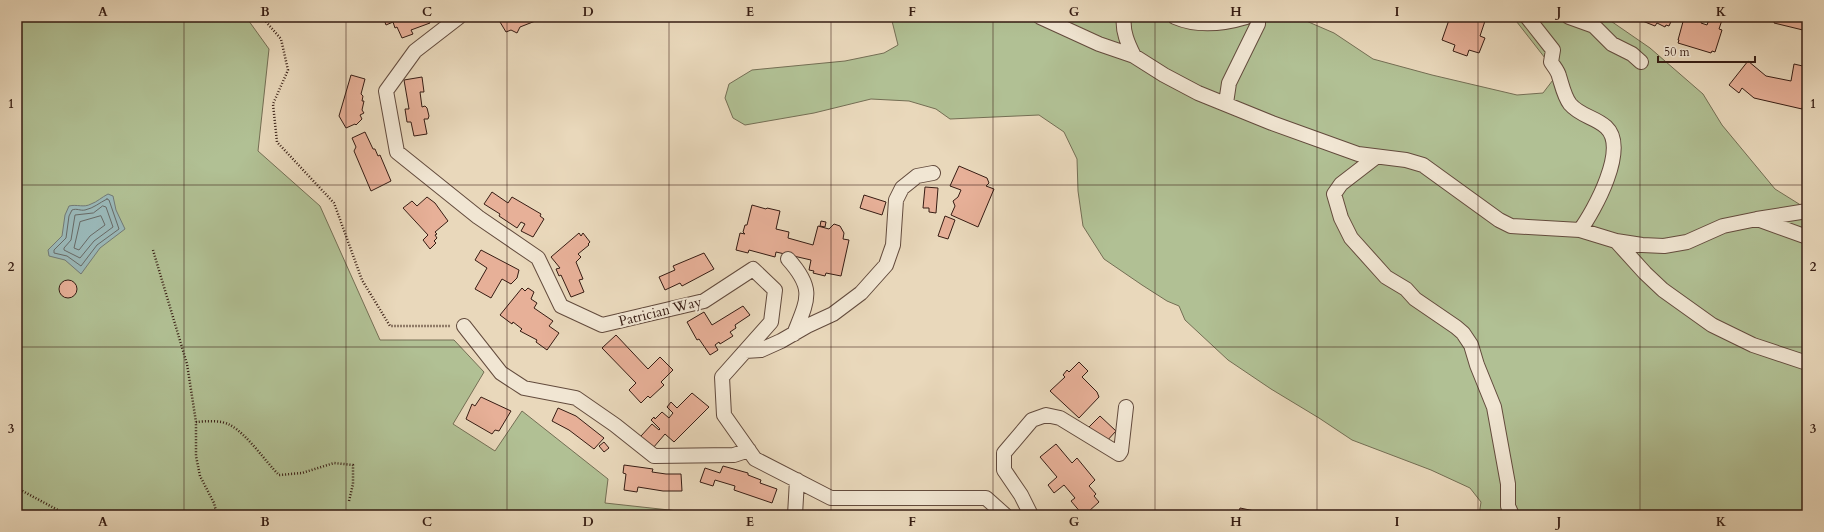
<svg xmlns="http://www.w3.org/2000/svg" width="1824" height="532" font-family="Cardo,serif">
  <rect width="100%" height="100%" fill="#e9d8bb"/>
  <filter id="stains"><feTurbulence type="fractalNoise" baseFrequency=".005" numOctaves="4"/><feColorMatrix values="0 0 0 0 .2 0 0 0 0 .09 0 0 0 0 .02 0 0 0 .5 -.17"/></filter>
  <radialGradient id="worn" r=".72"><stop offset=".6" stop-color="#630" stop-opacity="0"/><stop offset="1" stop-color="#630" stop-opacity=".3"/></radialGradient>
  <path fill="#b1c094" stroke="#746e54" d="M 17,17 L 246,17 L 269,49 L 258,151 L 320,206 L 380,340 L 454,340 L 484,372 L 453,424 L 495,451 L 522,411 L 608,479 L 605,503 L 715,515 L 17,515 Z
    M 891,17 L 1297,17 L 1334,33 L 1373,59 L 1432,75 L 1517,95 L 1543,93 L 1556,76 L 1545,58 L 1513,17 L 1605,17 L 1650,48 L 1703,94 L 1722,125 L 1775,189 L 1807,209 L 1807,515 L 1479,515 L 1481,502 L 1470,488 L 1431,470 L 1352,440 L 1319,418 L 1271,389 L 1228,360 L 1185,320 L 1179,306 L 1167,301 L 1142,285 L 1104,259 L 1083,226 L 1078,191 L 1077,159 L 1064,132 L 1039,115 L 950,119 L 936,109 L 909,101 L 871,99 L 814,113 L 745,125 L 733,118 L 725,98 L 729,84 L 752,70 L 845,61 L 884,53 L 898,45 Z"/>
  <path fill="#9ab8b8" stroke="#727a76" d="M 108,194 L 113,196 L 116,210 L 125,229 L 100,248 L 81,274 L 65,260 L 49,256 L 48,250 L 62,236 L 65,215 L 69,206 C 77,204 84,208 91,204 C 97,202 102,197 108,194 Z"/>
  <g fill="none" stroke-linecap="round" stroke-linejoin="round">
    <path stroke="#686a66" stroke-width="1" d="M 107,199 L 109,200 L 119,229 L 97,245 L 81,266 L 67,256 L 54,253 L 54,250 L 66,238 L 69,216 L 72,210 C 77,208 80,211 85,210 C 94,208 99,203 107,199 Z
      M 103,206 L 106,207 L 113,227 L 94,241 L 80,258 L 64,250 L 64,248 L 71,240 L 75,215 L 93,213 Z
      M 101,216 L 105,225 L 90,236 L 79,250 L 74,248 L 80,222 Z"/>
  </g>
  <path fill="#e7b098" stroke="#361c13" d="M 383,17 L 427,17 L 430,23 L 411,30 L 413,34 L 402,38 L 397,27 L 395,28 L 393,22 L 386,25 Z
    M 497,17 L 542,17 L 543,18 L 520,27 L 517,33 L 511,30 L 506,32 Z
    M 1450,17 L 1480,17 L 1480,19 L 1485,21 L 1480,36 L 1485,38 L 1479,53 L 1469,50 L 1467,56 L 1453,51 L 1455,45 L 1442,40 Z
    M 1641,17 L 1673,17 L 1669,26 L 1666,25 L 1665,27 L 1657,23 L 1655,26 L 1640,20 Z
    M 1690,17 L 1703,17 L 1701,23 L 1707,25 L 1710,17 L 1723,17 L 1719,29 L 1722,30 L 1715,52 L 1712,51 L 1711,53 L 1678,43 L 1679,40 L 1678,40 L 1684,18 L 1689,20 Z
    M 1776,17 L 1807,17 L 1807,31 L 1774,23 Z
    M 1748,61 L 1766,76 L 1791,81 L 1794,64 L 1807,67 L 1807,87 L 1802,109 L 1754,98 L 1742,88 L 1739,93 L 1729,85 Z
    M 351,75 L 365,79 L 361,94 L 363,96 L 362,101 L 364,101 L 362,110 L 364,113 L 360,115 L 362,119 L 356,125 L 355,124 L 346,128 L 339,116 Z
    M 422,77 L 424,92 L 420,92 L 422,107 L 425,106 L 427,108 L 429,116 L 428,119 L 424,119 L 427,134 L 414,136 L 411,122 L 407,122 L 405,109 L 409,109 L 404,80 Z
    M 365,132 L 373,149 L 375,149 L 378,156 L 380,155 L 391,181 L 371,191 L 354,151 L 356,147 L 352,138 Z
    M 959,166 L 987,178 L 989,183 L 986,186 L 994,189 L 978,227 L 951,215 L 955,206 L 953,201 L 958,197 L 961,190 L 950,186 Z
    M 925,187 L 938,188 L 936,213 L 929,212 L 929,208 L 923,208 Z
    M 492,192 L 508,203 L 512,197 L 541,214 L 540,216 L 544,219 L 533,237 L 521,231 L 525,224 L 521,222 L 517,228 L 499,216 L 500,214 L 484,204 Z
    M 864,195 L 886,202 L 882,215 L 860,208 Z
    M 427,197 L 435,203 L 448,221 L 435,232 L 437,234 L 435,235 L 437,238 L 434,241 L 436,243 L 430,249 L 423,240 L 428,235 L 403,208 L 412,201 L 417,206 Z
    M 752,205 L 766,209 L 767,208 L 780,211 L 776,229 L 789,232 L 788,238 L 813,245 L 818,226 L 829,229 L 834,224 L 840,226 L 844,233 L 843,239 L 849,240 L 841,276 L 826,273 L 825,276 L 813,273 L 814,271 L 809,270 L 811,260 L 776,252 L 775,257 L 749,250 L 748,253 L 736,250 L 740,233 L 745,234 L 743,232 L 745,225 L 747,225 Z
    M 945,216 L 955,220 L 948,239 L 938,236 Z
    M 821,221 L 826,222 L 825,227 L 820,226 Z
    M 579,233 L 581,236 L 583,233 L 590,242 L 588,244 L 589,245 L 578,254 L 581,257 L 576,262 L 583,279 L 579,280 L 584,292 L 571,297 L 561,275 L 559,276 L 556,269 L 560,268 L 551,257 Z
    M 481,250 L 519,270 L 517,278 L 511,284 L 502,279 L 491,298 L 475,289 L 487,268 L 475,260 Z
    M 704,253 L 714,269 L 682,286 L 680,283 L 665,290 L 659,277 L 675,270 L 673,266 Z
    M59 289a9 9 0 1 1 18 0a9 9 0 1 1-18 0Z
    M 522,288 L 525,291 L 528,288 L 534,292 L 531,299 L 537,303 L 534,308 L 553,321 L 549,326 L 559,333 L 547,350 L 536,342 L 537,340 L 520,331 L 522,329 L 513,322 L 512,324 L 500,315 Z
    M 743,306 L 750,315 L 735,325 L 736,328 L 730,332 L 733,336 L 720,344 L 719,342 L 715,345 L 718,350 L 710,355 L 699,339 L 697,340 L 687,322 L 704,312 L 712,325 Z
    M 616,335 L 648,369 L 660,357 L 673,370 L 661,382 L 664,385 L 650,398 L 648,396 L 641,403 L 629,390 L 636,383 L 602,348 Z
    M 1079,362 L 1088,371 L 1082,377 L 1097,392 L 1099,397 L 1079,418 L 1050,391 L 1065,377 L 1063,375 L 1067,370 L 1069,372 Z
    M 692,393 L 709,407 L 674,442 L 665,434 L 653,448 L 641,436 L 652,424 L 659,430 L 660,429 L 651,420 L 654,417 L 655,419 L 662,412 L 669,418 L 673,413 L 667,407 L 671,402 L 677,408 Z
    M 481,397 L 511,411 L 499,431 L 495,430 L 492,434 L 466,419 L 472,404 L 475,406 Z
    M 558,408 L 576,416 L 604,438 L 594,449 L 569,430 L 552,421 Z
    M 1100,416 L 1116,431 L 1105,443 L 1089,427 Z
    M 604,442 L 609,448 L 604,452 L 599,446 Z
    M 1056,444 L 1072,463 L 1077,458 L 1095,480 L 1089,486 L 1096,494 L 1094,496 L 1099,502 L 1088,512 L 1086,510 L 1082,514 L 1071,501 L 1075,498 L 1064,485 L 1054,493 L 1048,485 L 1057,477 L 1040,457 Z
    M 624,465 L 653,469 L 652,472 L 666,474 L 681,474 L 682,491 L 663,491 L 638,487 L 637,492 L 624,490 L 626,474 L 623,473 Z
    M 723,466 L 748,473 L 748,475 L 761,480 L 760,483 L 777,489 L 772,503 L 734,490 L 735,486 L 715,480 L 713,486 L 700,482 L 705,468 L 720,473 Z
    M 1240,508 L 1269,514 L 1238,515 Z"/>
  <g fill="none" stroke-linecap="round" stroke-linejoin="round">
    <g stroke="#634b3d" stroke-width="16">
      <path id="minor" d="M 459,17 L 415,51 L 386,91 L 397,152 L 478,217 L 538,258 L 561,306 L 602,325 L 704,301 L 753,269 L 775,290 L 771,322 L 722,377 L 724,415 L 755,459 L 831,498 L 986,498 L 1005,515
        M 1040,17 L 1099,44 L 1134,56 L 1164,75 L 1198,93 L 1272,123 L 1358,154 L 1406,160 L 1423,165 L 1499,220 L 1511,226 L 1580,230 L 1616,241 L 1645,273 L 1663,290 L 1712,325 L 1753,345 L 1807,363
        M 1124,17 C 1122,31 1128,44 1134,56
        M 1175,17 C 1198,27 1223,24 1246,17
        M 1527,17 L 1553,50 L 1551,62 C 1554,67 1558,71 1559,76 C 1562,85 1564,96 1570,104 C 1580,116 1595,117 1606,127 C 1629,148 1594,211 1580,230
        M 1569,17 L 1594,26 L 1612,44 L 1632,54 L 1641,62
        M 1226,103 L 1229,83 L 1258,24 L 1258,17
        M 1376,157 L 1341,184 L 1334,194 L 1341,218 L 1351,238 L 1386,277 L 1406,289 L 1415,299 L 1456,327 L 1463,333 L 1471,345 L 1477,365 L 1494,407 L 1508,484 L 1508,506 L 1512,515
        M 1757,219 L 1807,211
        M 1616,241 L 1642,245 L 1664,246 L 1687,242 L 1723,226 L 1757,219 L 1807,237
        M 788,259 C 815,289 808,299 794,334
        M 464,326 L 501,373 L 524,388 L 576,398 L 615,425 L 654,456 L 734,455 L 749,450
        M 745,351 L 761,350 L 781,341 L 807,326 L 833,314 L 861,293 L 886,265 L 893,245 L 896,200 L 902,188 L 917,176 L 933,173
        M 795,515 L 797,480
        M 1031,515 L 1021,495 L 1004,470 L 1004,453 L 1032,420 L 1046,415 L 1060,418 L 1119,454 L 1121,451 L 1126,407"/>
    </g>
    <path stroke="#361c13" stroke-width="2.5" stroke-dasharray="1 2" stroke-linecap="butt" d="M 262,17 L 281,39 L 288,70 L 273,104 L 277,142 L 334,203 L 362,280 L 390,326 L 451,326
      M 153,250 L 187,364 L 196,422 L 196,456 L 200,476 L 214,503 L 217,515
      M 196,422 C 205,421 222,420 230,425 C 247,434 265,461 279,475 L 302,473 L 334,463 L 353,465 L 353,484 L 349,501
      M 17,488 L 67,515"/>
    <use href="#minor" stroke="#f1e6d3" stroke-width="14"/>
  </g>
  <path fill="none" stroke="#361c13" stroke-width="1" stroke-opacity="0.55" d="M 184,17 L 184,515M 346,17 L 346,515M 507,17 L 507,515M 669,17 L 669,515M 831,17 L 831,515M 993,17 L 993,515M 1155,17 L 1155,515M 1317,17 L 1317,515M 1478,17 L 1478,515M 1640,17 L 1640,515M 17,185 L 1807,185M 17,347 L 1807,347"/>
  <g text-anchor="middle" stroke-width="4" stroke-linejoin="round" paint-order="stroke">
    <g font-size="14" fill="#361c13" stroke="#f1e6d3">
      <text transform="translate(660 311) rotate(-14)" y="5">Patrician Way</text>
    </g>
  </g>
  <rect width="1824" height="532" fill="none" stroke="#e9d8bb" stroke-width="44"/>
  <path d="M1658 56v6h97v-6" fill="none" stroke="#361c13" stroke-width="2"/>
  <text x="1664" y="56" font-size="12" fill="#361c13" stroke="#f1e6d3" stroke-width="3" paint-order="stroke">50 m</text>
  <rect x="22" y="22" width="1780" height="488" fill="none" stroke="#361c13" stroke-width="1.5"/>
  <g font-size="13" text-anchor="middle" font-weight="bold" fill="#361c13">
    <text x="103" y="16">A</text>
    <text x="265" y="16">B</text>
    <text x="427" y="16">C</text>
    <text x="588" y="16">D</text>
    <text x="750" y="16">E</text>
    <text x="912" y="16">F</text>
    <text x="1074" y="16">G</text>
    <text x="1236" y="16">H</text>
    <text x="1397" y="16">I</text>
    <text x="1559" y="16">J</text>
    <text x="1721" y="16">K</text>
    <text x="11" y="108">1</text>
    <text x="1813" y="108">1</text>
    <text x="11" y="271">2</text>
    <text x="1813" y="271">2</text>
    <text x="11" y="433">3</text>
    <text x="1813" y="433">3</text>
    <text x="103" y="526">A</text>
    <text x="265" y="526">B</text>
    <text x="427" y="526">C</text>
    <text x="588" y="526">D</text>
    <text x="750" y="526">E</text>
    <text x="912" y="526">F</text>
    <text x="1074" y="526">G</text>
    <text x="1236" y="526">H</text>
    <text x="1397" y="526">I</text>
    <text x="1559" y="526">J</text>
    <text x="1721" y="526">K</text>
  </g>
  <rect width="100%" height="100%" filter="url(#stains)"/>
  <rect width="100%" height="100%" fill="url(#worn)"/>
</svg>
